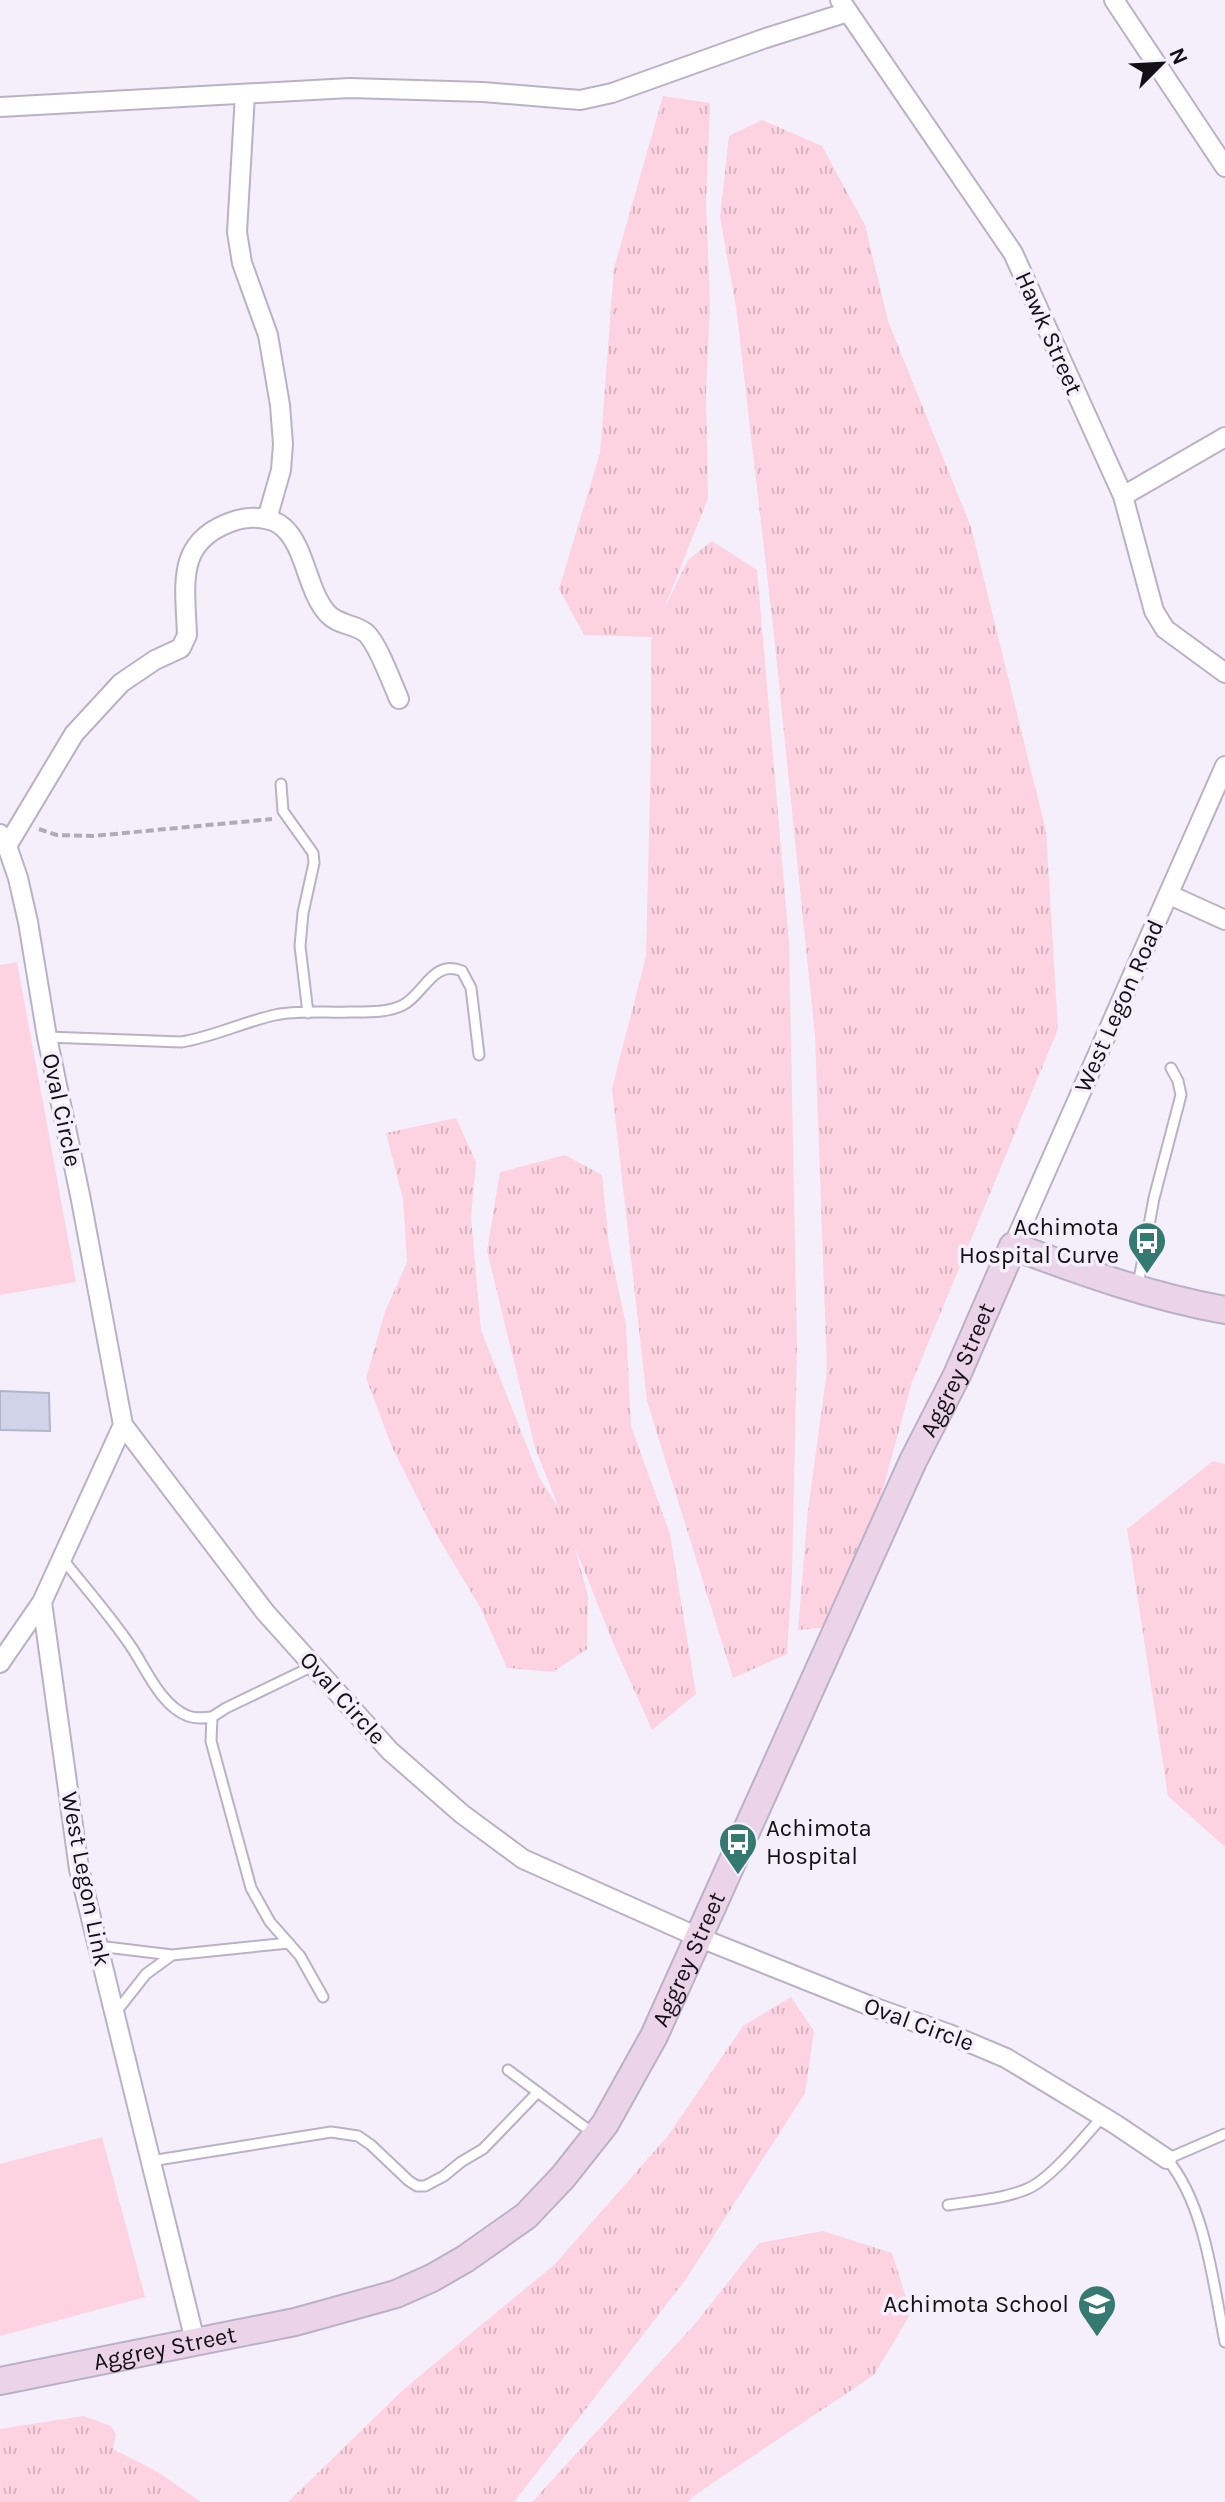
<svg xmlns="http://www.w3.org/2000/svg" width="1225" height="2502" font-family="Karla,sans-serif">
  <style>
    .grass { fill: url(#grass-tufts) }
    .pitch { fill: #fdd3e1 }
    .building { fill: #d1d3ea; stroke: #b2b4ca; stroke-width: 2 }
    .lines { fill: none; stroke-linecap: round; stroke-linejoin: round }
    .lane-casing { stroke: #bbb1c6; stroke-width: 13 }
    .street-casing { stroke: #bbb1c6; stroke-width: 22 }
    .secondary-casing { stroke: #bbb1c6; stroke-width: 30 }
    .path { stroke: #b1abb7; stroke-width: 4; stroke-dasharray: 8 4; stroke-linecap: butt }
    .lane { stroke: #fff; stroke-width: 9 }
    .street { stroke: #fff; stroke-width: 18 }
    .secondary { stroke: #ebd4e8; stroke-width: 26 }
    .labels { text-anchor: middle; stroke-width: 7; stroke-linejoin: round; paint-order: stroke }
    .street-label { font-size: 24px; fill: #130f17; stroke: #f5effc }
    .poi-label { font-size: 24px; fill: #130f17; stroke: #f5effc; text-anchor: end }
  </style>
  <defs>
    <pattern id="grass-tufts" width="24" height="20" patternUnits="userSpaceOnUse" patternTransform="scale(2)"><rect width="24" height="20" fill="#fdd3e1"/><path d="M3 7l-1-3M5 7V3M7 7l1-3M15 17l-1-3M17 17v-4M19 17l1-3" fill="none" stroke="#d8b4c0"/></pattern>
  </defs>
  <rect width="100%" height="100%" fill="#f5effc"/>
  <path class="grass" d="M663,96L710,103L706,202L710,302L706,393L708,498L664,609L688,560L712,541L757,570L789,941L797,1349L792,1574L787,1654L733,1678L647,1401L612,1089L646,956L651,751V641L653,637L584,635L559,589L600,453L614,268Z
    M762,120L822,146L865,225L888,321L971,527L1046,831L1058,1029L912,1382L877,1511L832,1627L798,1630L808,1510L827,1371L815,1036L774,635L736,307L720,217L729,136Z
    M456,1118L476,1162L471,1217L481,1330L540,1479L559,1508L535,1448L487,1251L500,1172L565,1155L602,1175L609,1245L626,1325L631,1426L670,1534L696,1694L652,1730L614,1645L574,1545L588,1596L587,1649L553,1672L507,1668L480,1607L432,1527L392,1447L366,1378L385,1312L407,1262L403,1199L386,1133Z
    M1213,1461L1225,1464V1847L1168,1796L1127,1529Z
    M791,1997L814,2031L805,2093L686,2279L514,2502H288L404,2389L554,2265L667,2137L743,2026Z
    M823,2231L892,2253L911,2313L874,2375L692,2497L688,2502H532L694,2325L759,2243Z
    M83,2416L111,2426L116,2434L113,2449L158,2472L201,2502H0V2429Z"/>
  <path class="pitch" d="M17,962L76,1282L0,1295V965Z
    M102,2137L145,2297L0,2336V2164Z"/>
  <path class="building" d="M0,1391L49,1393L50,1431L0,1430Z"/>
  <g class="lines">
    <defs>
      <path id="lane" d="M281,784L283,811L313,853L314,863L303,913L300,946L308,1013
        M47,1037L181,1042C213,1037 243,1022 275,1015C298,1010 325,1013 349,1012C367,1012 387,1013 403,1005C424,994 433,959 462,971L471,988L479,1055
        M1138,1285L1154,1198L1181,1095L1178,1081L1171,1068
        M61,1557C84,1586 109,1614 130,1645C146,1668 160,1705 188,1716C196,1719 204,1718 212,1717
        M313,1666L226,1708L212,1717L211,1741L251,1888L270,1922L300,1956L323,1997
        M98,1946L172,1955L289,1943
        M116,2012L146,1974L172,1955
        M508,2070L594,2134
        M1225,2134L1167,2159C1206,2206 1213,2284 1225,2342
        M151,2161L331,2132L358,2136L371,2145L409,2181L417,2186H425L444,2176L461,2162L483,2149L538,2092
        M948,2205C974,2201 1003,2199 1027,2189C1050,2180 1086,2135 1103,2116"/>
      <path id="street" d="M840,0L1013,253L1123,496L1154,611L1165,629L1225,673
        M1114,0L1225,167
        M245,94L237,232L242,263L268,335L280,405L283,444L281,470L267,519
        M0,107L350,88L483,92L580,100L612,93L763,39L848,12
        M1123,496L1225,437
        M0,834L7,846L18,878L28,922L47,1037L81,1200L123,1425L265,1612L390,1751L462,1814L523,1859L698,1937L873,2007L949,2034L1006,2058L1115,2124L1167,2159
        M7,846L74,734L121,683L155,660L181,648L187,635C185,582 175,539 237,520C251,516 272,517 283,527C306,547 307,592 328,614C338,625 355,624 366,633C378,644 392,683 399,699
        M1170,895L1225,920
        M1013,1246L1225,766
        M123,1425L42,1602L79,1869L195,2341
        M0,1663L42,1602"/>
      <g id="secondary">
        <path id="s1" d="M0,2381L295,2322L396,2294L432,2278L465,2259L526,2216L563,2177L605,2124L654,2036L913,1461L957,1375L1013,1246C1082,1272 1152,1297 1225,1310"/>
      </g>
    </defs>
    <use href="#lane" class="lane-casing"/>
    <use href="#street" class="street-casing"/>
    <use href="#secondary" class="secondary-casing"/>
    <path class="path" d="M39,829L57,835L93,836L272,819"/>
    <use href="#lane" class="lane"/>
    <use href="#street" class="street"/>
    <use href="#secondary" class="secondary"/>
  </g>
  <defs>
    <symbol id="bus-pin" viewBox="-11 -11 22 30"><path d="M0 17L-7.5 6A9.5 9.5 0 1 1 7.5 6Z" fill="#347a71" stroke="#f5effc"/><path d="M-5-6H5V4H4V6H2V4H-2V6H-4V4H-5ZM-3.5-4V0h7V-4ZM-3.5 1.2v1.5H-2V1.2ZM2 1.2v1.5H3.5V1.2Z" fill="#fff"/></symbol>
    <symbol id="school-pin" viewBox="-11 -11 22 30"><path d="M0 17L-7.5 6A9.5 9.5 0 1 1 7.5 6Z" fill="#347a71" stroke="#f5effc"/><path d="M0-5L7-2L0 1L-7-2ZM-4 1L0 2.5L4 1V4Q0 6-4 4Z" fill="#fff"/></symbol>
  </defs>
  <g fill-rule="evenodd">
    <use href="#bus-pin" x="1125" y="1219" width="44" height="60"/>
    <use href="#bus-pin" x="716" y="1820" width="44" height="60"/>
    <use href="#school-pin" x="1075" y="2282" width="44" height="60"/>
  </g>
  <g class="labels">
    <g class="street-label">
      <text transform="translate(1049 333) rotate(66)" y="8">Hawk Street</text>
      <text transform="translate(1119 1006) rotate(-66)" y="8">West Legon Road</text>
      <text transform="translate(62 1110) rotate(78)" y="8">Oval Circle</text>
      <text dy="8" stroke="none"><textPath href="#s1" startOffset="1512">Aggrey Street</textPath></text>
      <text transform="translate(343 1698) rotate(48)" y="8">Oval Circle</text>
      <text transform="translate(86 1879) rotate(79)" y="8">West Legon Link</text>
      <text dy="8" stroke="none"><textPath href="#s1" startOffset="864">Aggrey Street</textPath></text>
      <text transform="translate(919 2024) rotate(20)" y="8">Oval Circle</text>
      <text dy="8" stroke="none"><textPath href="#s1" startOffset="168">Aggrey Street</textPath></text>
    </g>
    <g class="poi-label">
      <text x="1119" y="1235">Achimota<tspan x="1119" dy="28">Hospital Curve</tspan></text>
      <text x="766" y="1836" text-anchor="start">Achimota<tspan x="766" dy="28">Hospital</tspan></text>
      <text x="1069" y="2312">Achimota School</text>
    </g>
  </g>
  <g transform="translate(1161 64) rotate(66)" stroke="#f5effc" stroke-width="6" paint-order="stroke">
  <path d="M0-6L14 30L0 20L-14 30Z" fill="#130f17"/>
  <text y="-12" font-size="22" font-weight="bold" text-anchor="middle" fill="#130f17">N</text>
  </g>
</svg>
